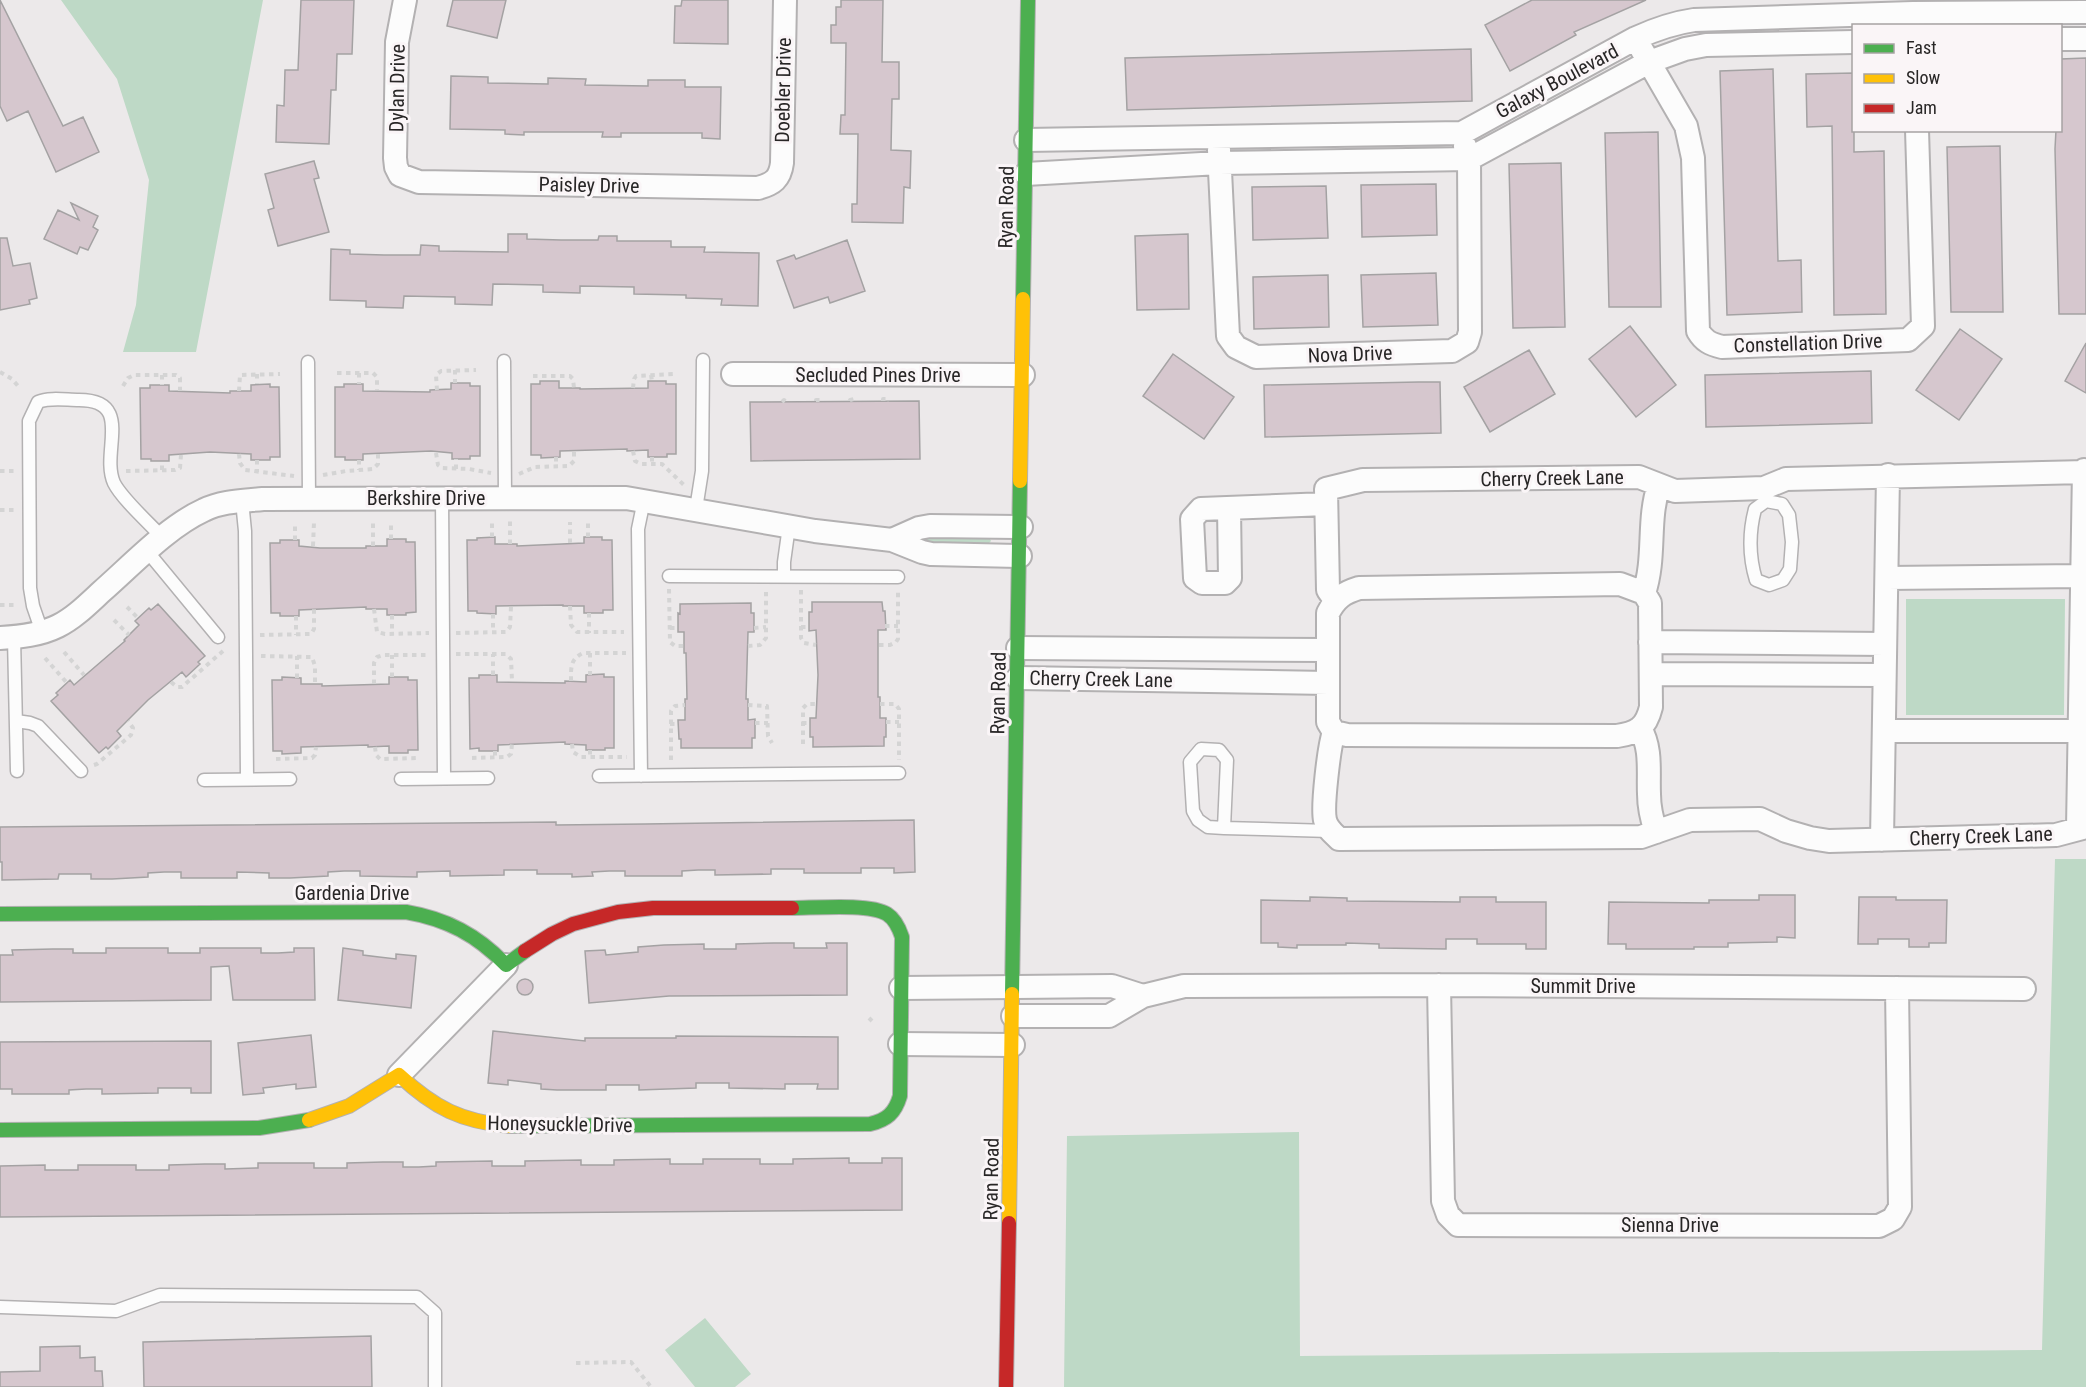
<svg xmlns="http://www.w3.org/2000/svg" width="2086" height="1387" font-family="'Roboto Condensed',sans-serif">
  <style>
    .green { fill: #bed9c6 }
    .building { fill: #d6c7ce; stroke: #a4a2a3; stroke-width: 1.5 }
    .lines { fill: none; stroke-linecap: round; stroke-linejoin: round }
    .lane-casing { stroke: #b3b1b2; stroke-width: 15 }
    .street-casing { stroke: #b3b1b2; stroke-width: 26 }
    .fast-casing { stroke: #b3b1b2; stroke-width: 16 }
    .slow-casing { stroke: #b3b1b2; stroke-width: 16 }
    .jam-casing { stroke: #b3b1b2; stroke-width: 16 }
    .path { stroke: #d4d4d4; stroke-width: 4; stroke-dasharray: 4.5 4.5; stroke-linecap: butt }
    .lane { stroke: #fcfcfc; stroke-width: 12 }
    .street { stroke: #fcfcfc; stroke-width: 22 }
    .fast { stroke: #4caf50; stroke-width: 14 }
    .slow { stroke: #ffc107; stroke-width: 14 }
    .jam { stroke: #c62828; stroke-width: 14 }
    .labels { text-anchor: middle; stroke-width: 6; stroke-linejoin: round; paint-order: stroke }
    .street-label { font-size: 20px; fill: #282626; stroke: #faf5f7 }
  </style>
  <rect width="100%" height="100%" fill="#ece9ea"/>
  <path class="green" d="M61,0H263L196,352H123L136,305L149,180L117,79Z
    M926,537H989L991,541L986,546L926,544L924,540Z
    M1906,599H2065L2064,715H1906Z
    M2055,859H2086V1387H1064L1067,1136L1299,1132L1300,1356L2042,1350Z
    M705,1318L751,1374L735,1387H695L665,1350Z"/>
  <path class="building" d="M0,0L63,126L83,117L99,152L56,172L28,111L7,121L0,106Z
    M301,0H354L352,54H337L336,90H331L329,144L276,142L277,105L284,106L285,70H298Z
    M453,0H506L497,38L447,26Z
    M682,0H728V44L674,43L675,6H681Z
    M841,0H883L882,62H899V99H892L891,150L911,151L910,188L904,187L903,223L852,222V204H857L858,134H840L841,115H845L846,43H831V25H836V7H841Z
    M1532,0H1646L1574,32L1576,35L1510,71L1485,25Z
    M1471,49L1472,101L1127,110L1125,58Z
    M2086,58V314H2059L2055,149L2056,130H2061V59Z
    M1773,69L1778,261L1801,260L1802,312L1727,315L1720,71Z
    M1854,73V152L1884,151L1886,314L1834,315L1832,126L1807,127L1806,74Z
    M451,76L488,77V83L548,84V78L586,79L585,85L648,86V80H685V87H721L720,139L702,138V133H621V137H602L603,132H524V135L505,134V130L450,129Z
    M1658,132L1661,307H1609L1605,133Z
    M2000,146L2003,312H1951L1947,147Z
    M314,161L319,178L314,179L329,232L278,246L268,210L274,208L265,174Z
    M1561,163L1565,327L1513,328L1509,164Z
    M1436,184L1437,235L1362,237L1361,185Z
    M1326,186L1328,238L1253,240L1252,187Z
    M71,203L98,216L93,227L98,230L88,250L80,247L77,254L44,239L58,210L79,220Z
    M508,234H527V239L561,240H598L599,236H617V241H671V247H705L704,252L759,253L758,306L721,305L722,299L686,298V295L634,294V287L580,286V293L543,292V285L493,284L492,305L455,304V297L404,296L403,308L366,307V301L330,300L331,249L350,250V254L384,255H420L421,245L439,246V251L508,252Z
    M1188,234L1189,309L1137,310L1135,236Z
    M0,238H7L13,266L30,263L37,298L29,300L30,304L0,310Z
    M847,240L865,291L830,303L828,297L794,308L777,261L794,255L796,259Z
    M1436,273L1438,325L1363,327L1361,275Z
    M1328,275L1329,327L1254,329L1253,277Z
    M1630,326L1676,385L1636,417L1589,359Z
    M1960,329L2002,359L1959,420L1916,390Z
    M2086,343V393L2065,381Z
    M1529,350L1555,394L1490,432L1464,387Z
    M1173,354L1234,397L1204,439L1143,396Z
    M1871,371L1872,423L1706,427L1705,375Z
    M540,381H559V388H580V389L648,388V381H666V384H676V454H667V457H648V450L627,451V449L560,451V457L541,458V455H531V384H540Z
    M1419,382H1440L1441,433L1265,437L1264,385Z
    M451,383H470V386H480V456H470V459H452V453L431,451L363,454V460H345V457H335V387H344V384H363V391L430,392V390L451,389Z
    M270,384V387H279L280,457H270V460H251V454L210,452L169,455V461H151V459H141L140,388H150V385H169V391L230,393V391H251V385Z
    M919,401L920,459L751,461L750,402Z
    M495,537V544H517V546L584,543V537H602V540H612L613,610H603V613H584V606H563V605L496,606V614L477,613V611H468L467,540H477V538Z
    M387,539H406V542H415L416,612L406,613V615H387V609H366V607L299,610V616H280V613H271L270,543H280V540H299V546L320,548H366V546H387Z
    M812,602H882L883,611H885L886,630H878V697H880V718H886V737H884V746L813,747V737H810V718H816L818,675L816,630L809,631V612H812Z
    M751,603V613H754V632H748L746,699H748V720L755,719V738H752V748H681V739H679L678,720H685V699H687L686,653H684V632H678V613L680,614V604Z
    M158,604L205,656L198,662L200,664L186,677L182,672L148,700L117,731L121,736L108,749L106,747L99,753L51,701L58,695L56,693L70,680L74,685L125,641L124,640L139,625L135,621L149,608L151,610Z
    M604,674V677H614V748H605V750H586V745L565,744V742L498,745V751H479V748L470,749L469,678H479V675H497V682L565,683V681L586,682V675Z
    M282,677L301,678V684H322V686L389,684V677H408V680H417L418,750H408V753H389V746L368,747V745L301,747V753L282,754V751H273L272,680H282Z
    M914,820L915,872L894,873V868H861V873H804V869H771V874L715,875V870H698L682,871V876H625V871H609L592,872L593,876L572,877V874H537V870H504V875L450,876V871L417,872V877L360,876V871H344L328,872V876L290,878H269V873L237,872V878H181V872H164L148,873V877L112,879H91V874H59L58,879L2,880V862H0V827L556,822V825L645,824Z
    M1759,895H1795V938L1777,937V942L1728,943V947H1694V949H1626V944H1608L1609,902L1709,903V900H1759Z
    M1310,897L1347,898V901L1460,902V897H1496V902H1546V949H1526V944H1477V939H1446V949L1379,948V944L1346,943V945H1297V948L1278,947V943H1261V900L1310,901Z
    M1859,897H1896V900H1947L1946,943H1929V947H1909V939H1878V944H1858Z
    M774,943H794V948H827L826,943H847V995L669,996L589,1003L585,951L605,950L606,955L638,952V947L664,945L704,944V949H736V944Z
    M106,948H168V953H200V948H261V953H278L294,952V948H314L315,1000H233L229,966L211,967V1000L0,1002V955H13L12,950L53,949H73V953H106Z
    M343,948L363,951V955L379,957L396,959V954L416,956L411,1008L338,1000Z
    M517 987a8 8 0 1 1 16 0a8 8 0 1 1-16 0Z
    M493,1031L585,1041V1038H676V1036L838,1037V1089H817L818,1084H785V1089L729,1088V1083H696V1088L639,1090V1085H606V1090H557L541,1089V1084L525,1082L508,1080V1085L488,1083Z
    M311,1035L316,1087L296,1089V1084L263,1088L264,1093L243,1095L238,1043Z
    M211,1041V1093H191V1088H158V1093L102,1094V1089H86L69,1090V1094H12V1089H0V1042Z
    M849,1158V1163H882V1158H902V1210L0,1217V1166L45,1165V1170H78V1165H136V1170H169V1165L205,1164H225V1169L258,1168V1163H314V1168H347V1163L383,1162H403V1167H419L436,1166V1162L492,1161V1166H525V1161L581,1160V1165H614V1160L670,1159V1164H703V1159H760V1164H793V1159Z
    M371,1336L372,1387H144L143,1342Z
    M80,1346V1358L95,1357V1371H102L103,1387H0V1372L40,1371V1347Z"/>
  <g class="lines">
    <defs>
      <path id="lane" d="M504,361L505,498
        M308,362L309,499
        M442,498L444,778
        M242,501L245,531L247,779
        M1766,501L1782,504L1789,515L1792,542L1790,569L1783,580L1769,585L1756,580C1749,557 1749,532 1755,509Z
        M696,509L702,471L703,360
        M147,551L218,637
        M669,576L898,577
        M784,576V562L789,526
        M42,632L33,606L30,588L29,421L38,402C50,397 66,400 79,400C135,400 100,452 114,483C122,499 150,524 163,538
        M14,638L17,771
        M16,721L30,723L38,726L81,771
        M599,776L899,773
        M641,776L638,529L644,500
        M401,779L488,778
        M204,780L290,779
        M1224,828L1227,760L1219,750L1201,749L1190,762L1193,811L1198,820L1208,827L1224,828L1330,831
        M0,1307L116,1311L160,1295L417,1297L435,1313V1387"/>
      <path id="street" d="M405,0L397,42L395,158L396,167L400,175L419,182L758,188C773,184 780,179 782,163L785,0
        M2060,39H2086
        M1642,50L1686,126L1693,158L1698,331C1704,341 1710,344 1722,347L1908,340L1923,326L1917,130
        M1026,140L1462,133L1636,38C1656,29 1673,23 1694,20L1913,13L2086,12
        M1219,150L1228,336L1236,347L1256,357L1452,351L1467,342L1470,332L1469,159L1465,146
        M1026,174L1219,163L1469,159L1649,62L1685,49L1706,45L1854,42
        M733,374L1023,375
        M1229,508L1230,578L1225,583H1202L1195,578L1192,519L1201,509L1326,504
        M1020,556L931,554L922,552L892,540L919,528L930,526L1021,527
        M1887,578L2082,576
        M1620,584L1644,593L1650,603L1651,707C1646,728 1637,733 1617,736L1347,735L1334,732L1328,722V613C1336,598 1343,593 1359,588Z
        M1644,593C1656,557 1647,520 1659,485
        M1335,600L1328,590L1326,489L1363,480L1639,477L1675,491L1764,488L1786,479L2086,472
        M0,638C20,637 40,635 58,626C74,618 87,605 101,592C132,565 167,527 204,510C222,501 243,501 263,499L626,498L815,531L892,540
        M1650,642L1885,644
        M1018,648L1328,650
        M1651,674L1884,675
        M1018,678L1328,683
        M1640,728C1652,749 1648,771 1649,794C1649,808 1652,820 1656,832
        M1884,731H2079
        M1334,732C1329,746 1322,807 1325,820C1327,829 1333,833 1339,839L1641,837L1690,820L1760,819L1786,831L1810,838L1829,841L2056,835L2086,827
        M2078,828L2084,470
        M1882,840L1888,475
        M1439,985L1443,1201L1448,1215L1458,1225L1879,1226L1893,1219L1900,1207L1897,988
        M901,988L1112,986L1143,996
        M1013,1016H1109L1143,996L1184,986L1439,985L2024,989
        M900,1044L1013,1045
        M399,1075L506,965"/>
      <path id="fast" d="M1023,299L1028,0
        M0,914L406,912C447,919 477,935 506,965L525,951
        M1012,994L1020,481
        M510,1126L870,1124C887,1120 895,1113 900,1096L902,937C899,928 895,919 887,914C870,903 814,908 792,908
        M0,1130L259,1128L309,1120"/>
      <path id="slow" d="M1020,481L1023,299
        M309,1120L349,1106L399,1075C434,1108 462,1122 510,1126
        M1009,1223L1012,994"/>
      <path id="jam" d="M525,951L552,934L573,924L618,912L653,908H792
        M1006,1387L1009,1223"/>
    </defs>
    <use href="#lane" class="lane-casing"/>
    <use href="#street" class="street-casing"/>
    <use href="#fast" class="fast-casing"/>
    <use href="#slow" class="slow-casing"/>
    <use href="#jam" class="jam-casing"/>
    <path class="path" d="M455,370V383
      M0,372L12,379L18,386
      M337,373H373L377,377V390
      M359,373V384
      M257,374V384
      M162,375V385
      M651,375L652,381
      M533,376H570L573,379L574,388
      M123,386L128,378L134,375H176L180,378V391
      M633,388L634,379L636,376L673,374
      M437,390L436,375L441,371L476,370
      M239,391L240,375L280,374
      M816,401V400H820V401
      M850,401V400L854,399V401
      M883,401V399H888L887,401
      M782,402L784,400L786,402
      M633,451L635,461L641,464H662L684,485
      M436,453L438,465L442,468L469,469L491,473
      M239,454L240,463L245,470L294,476
      M556,457V467
      M652,457V464
      M257,460V472
      M359,460V470
      M456,469V459
      M162,470V461
      M0,471H16
      M126,471L175,470L180,468L181,455
      M519,474L535,467L569,466L574,461V451
      M323,475L346,471L373,469L378,464V453
      M0,510H17
      M492,537V521
      M588,537V522
      M391,539V522
      M295,540V523
      M570,543V522
      M510,544V521
      M313,546L314,522
      M373,546V522
      M669,589L670,642L675,646H684
      M801,590V638L804,643L816,645
      M0,605H18
      M570,606L571,625L577,632H624
      M127,607L138,618
      M374,609L377,632L385,634L429,633
      M589,613V633
      M493,614V632
      M392,615V634
      M296,616V635
      M114,620L129,635
      M885,626H898
      M801,627H809
      M670,628H678
      M754,628L766,627
      M456,633L506,632L510,627L511,607
      M260,635L311,634L314,629V609
      M879,645H890L896,642L898,639V591
      M748,646L760,645L766,638V592
      M64,652L84,675
      M590,653V675
      M456,654H506L511,659L512,681
      M261,656L312,657L315,666V684
      M45,658L67,683
      M493,675V654
      M392,677V655
      M297,678V656
      M571,681C571,668 570,659 583,653H626
      M171,682L177,687H182L223,651
      M374,684V663L377,657L383,655H429
      M880,704H895L899,709V760
      M748,705L767,706L768,736L772,743
      M886,722H899
      M755,723H768
      M802,723H810
      M670,724H678
      M572,744L573,752L581,757H627
      M803,744V708L807,704H816
      M375,747L376,755L380,759L416,758
      M590,750V757
      M495,751V758
      M472,758L507,757L511,754L512,744
      M276,759L312,758L315,755L316,747
      M671,760V711L675,706L685,705
      M94,765L97,764L131,735L133,728L128,721
      M869,1018L872,1021
      M576,1363L631,1362L651,1387"/>
    <use href="#lane" class="lane"/>
    <use href="#street" class="street"/>
    <use href="#fast" class="fast"/>
    <use href="#slow" class="slow"/>
    <use href="#jam" class="jam"/>
  </g>
  <g class="labels">
    <g class="street-label">
      <text transform="translate(1557 81) rotate(-28)" y="7">Galaxy Boulevard</text>
      <text transform="translate(397 88) rotate(-89)" y="7">Dylan Drive</text>
      <text transform="translate(783 90) rotate(-89)" y="7">Doebler Drive</text>
      <text transform="translate(589 185) rotate(1)" y="7">Paisley Drive</text>
      <text transform="translate(1006 207) rotate(-89)" y="7">Ryan Road</text>
      <text transform="translate(1808 343) rotate(-2)" y="7">Constellation Drive</text>
      <text transform="translate(1350 354) rotate(-2)" y="7">Nova Drive</text>
      <text x="878" y="382">Secluded Pines Drive</text>
      <text transform="translate(1552 478) rotate(-1)" y="7">Cherry Creek Lane</text>
      <text x="426" y="505">Berkshire Drive</text>
      <text transform="translate(1101 679) rotate(1)" y="7">Cherry Creek Lane</text>
      <text transform="translate(998 693) rotate(-89)" y="7">Ryan Road</text>
      <text transform="translate(1981 836) rotate(-2)" y="7">Cherry Creek Lane</text>
      <text x="352" y="900">Gardenia Drive</text>
      <text x="1583" y="993">Summit Drive</text>
      <text transform="translate(560 1124) rotate(1)" y="7">Honeysuckle Drive</text>
      <text transform="translate(991 1179) rotate(-89)" y="7">Ryan Road</text>
      <text x="1670" y="1232">Sienna Drive</text>
    </g>
  </g>
  <rect x="1852" y="24" width="210" height="108" fill="#faf5f7" stroke="#a6a2a3" stroke-width="1.5"/>
  <rect x="1864" y="44" width="30" height="9" fill="#4caf50" stroke="#a6a2a3" stroke-width="1.5"/>
  <text x="1906" y="54" font-size="18" fill="#282626">Fast</text>
  <rect x="1864" y="74" width="30" height="9" fill="#ffc107" stroke="#a6a2a3" stroke-width="1.5"/>
  <text x="1906" y="84" font-size="18" fill="#282626">Slow</text>
  <rect x="1864" y="104" width="30" height="9" fill="#c62828" stroke="#a6a2a3" stroke-width="1.5"/>
  <text x="1906" y="114" font-size="18" fill="#282626">Jam</text>
</svg>
